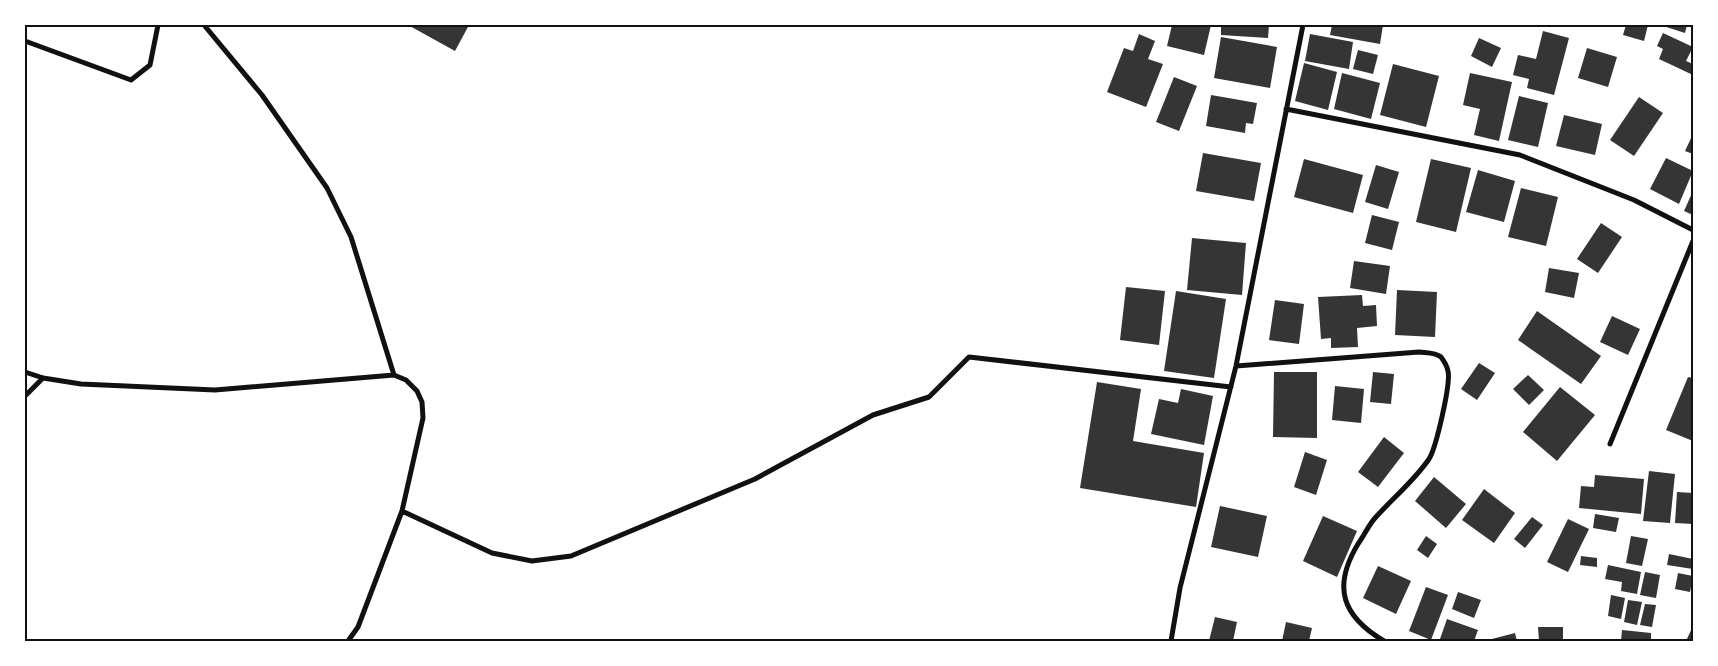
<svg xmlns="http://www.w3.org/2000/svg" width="1718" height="666" font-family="Poppins,sans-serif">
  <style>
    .building { fill: #353535 }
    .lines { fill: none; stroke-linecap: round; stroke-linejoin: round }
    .minor { stroke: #111; stroke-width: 5 }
    .neatline { fill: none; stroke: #111; stroke-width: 2 }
  </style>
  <rect width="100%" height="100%" fill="#fff"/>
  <path class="building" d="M408,25H469L455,51Z
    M1172,25H1211L1204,55L1167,46Z
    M1221,25H1269L1268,38L1221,35Z
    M1332,25H1383L1380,44L1330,35Z
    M1626,25H1648L1644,41L1623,35Z
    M1660,25H1687L1685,33Z
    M1543,31L1569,38L1554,95L1527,88L1529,79L1513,75L1518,55L1536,59Z
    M1663,33L1693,47L1686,61L1693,64V75L1659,59L1663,49L1657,46Z
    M1139,34L1155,41L1148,59L1163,64L1146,107L1107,92L1124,48L1133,51Z
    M1310,34L1353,42L1349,69L1305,61Z
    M1221,37L1277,47L1270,88L1214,78Z
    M1479,38L1501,48L1492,67L1471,56Z
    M1587,48L1617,57L1608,87L1578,78Z
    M1358,50L1378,55L1373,74L1353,69Z
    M1304,63L1337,72L1328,110L1295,101Z
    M1393,64L1439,76L1426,127L1380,115Z
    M1342,73L1380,83L1371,119L1334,109Z
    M1470,73L1512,82L1499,141L1474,135L1480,109L1463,105Z
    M1174,77L1197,86L1179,131L1156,122Z
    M1211,95L1257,103L1253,124L1246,123L1245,133L1206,126Z
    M1519,96L1548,103L1538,147L1508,140Z
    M1639,97L1663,113L1634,156L1610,140Z
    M1564,115L1602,124L1595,155L1556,146Z
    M1693,134V154L1685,151Z
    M1203,153L1261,163L1254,201L1196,191Z
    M1666,158L1693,171L1679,204L1650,189Z
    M1304,159L1363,175L1353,213L1294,197Z
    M1431,159L1471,168L1456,232L1416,222Z
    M1376,165L1399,172L1388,209L1365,202Z
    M1478,170L1515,181L1504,222L1466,212Z
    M1521,188L1558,197L1546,246L1508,237Z
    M1693,191V215L1684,211Z
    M1372,215L1399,222L1392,250L1365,243Z
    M1601,223L1622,237L1598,273L1577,259Z
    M1192,238L1246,243L1242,295L1187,290Z
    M1354,261L1390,266L1386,294L1350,288Z
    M1549,268L1579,273L1574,298L1545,292Z
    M1126,287L1165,291L1159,345L1120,340Z
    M1397,290L1437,292L1435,337L1395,335Z
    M1176,291L1226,299L1214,378L1164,371Z
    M1362,295L1363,306L1376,305L1377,326L1357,328L1358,347L1331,348V338L1321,339L1318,297Z
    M1275,300L1304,304L1299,344L1269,340Z
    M1537,311L1601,356L1581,384L1518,340Z
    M1612,316L1640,329L1628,355L1600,342Z
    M1479,363L1495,373L1477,400L1461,389Z
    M1274,372H1317V438L1273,437Z
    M1373,372L1394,374L1391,404L1370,402Z
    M1528,375L1544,390L1529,405L1513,389Z
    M1688,377L1693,378V441L1666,430Z
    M1097,382L1141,389L1133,441L1204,453L1196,507L1080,488Z
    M1335,386L1364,389L1361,423L1332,420Z
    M1560,387L1595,415L1557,461L1523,432Z
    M1181,389L1213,396L1204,445L1151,434L1159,399L1178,403Z
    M1384,437L1404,453L1378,487L1358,472Z
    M1305,452L1327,460L1316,495L1294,487Z
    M1649,471L1675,474L1670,523L1643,521Z
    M1595,475L1644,479L1641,514L1579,508L1581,486L1594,487Z
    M1434,477L1466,504L1446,528L1415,501Z
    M1484,489L1515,513L1494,543L1462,520Z
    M1677,492L1693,493V524L1675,523Z
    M1220,506L1267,516L1258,557L1211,547Z
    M1595,514L1619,518L1616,532L1593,528Z
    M1323,516L1357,531L1337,577L1303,561Z
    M1532,517L1543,525L1525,548L1514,539Z
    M1568,519L1589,529L1568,572L1547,562Z
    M1426,536L1437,544L1428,558L1417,550Z
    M1631,536L1648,539L1642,566L1626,563Z
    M1669,554L1693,559V569L1667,565Z
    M1581,556L1597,558V567L1580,565Z
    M1608,565L1641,572L1637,594L1621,591L1622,582L1605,579Z
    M1378,566L1411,581L1396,614L1363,598Z
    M1645,572L1660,575L1656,598L1640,595Z
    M1678,573L1693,576L1690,592L1675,589Z
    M1426,587L1448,595L1431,640L1409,631Z
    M1458,592L1481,600L1474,618L1452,609Z
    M1611,595L1625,598L1621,619L1608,616Z
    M1628,600L1642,602L1637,625L1624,622Z
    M1645,604L1656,605L1652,627L1640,625Z
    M1215,617L1237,622L1233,641H1209Z
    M1447,619L1478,630L1474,641L1440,639Z
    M1286,622L1312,628L1309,641H1282Z
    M1538,627H1563V641H1539Z
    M1692,628L1693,641H1686Z
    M1622,630L1651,633V641H1621Z
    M1515,633L1517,641H1488V640Z"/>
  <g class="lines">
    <path class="minor" d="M204,25L262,95L327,188L351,237L394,375
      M25,41L131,80L150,65L158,25
      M1286,109L1520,155L1634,200L1693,230
      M1236,366L1419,352C1426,353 1435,352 1441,357C1444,361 1447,366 1448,371C1451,384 1436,448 1429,459C1414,481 1392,499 1375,518C1368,526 1364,536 1358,544C1332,587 1342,616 1384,641
      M25,372L43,378L81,384L215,390L394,375L406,380L417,391L422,402L423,418L402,511L358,627L348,641
      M25,396L43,378
      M1610,444L1693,241
      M402,511L492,553L532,561L571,556L755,479L873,415L929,397L969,357L1231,387
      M1171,641L1180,588L1236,366L1303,25"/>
  </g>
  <rect width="1718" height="666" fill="none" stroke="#ffffff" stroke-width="52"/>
  <rect x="26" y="26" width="1666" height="614" class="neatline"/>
</svg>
